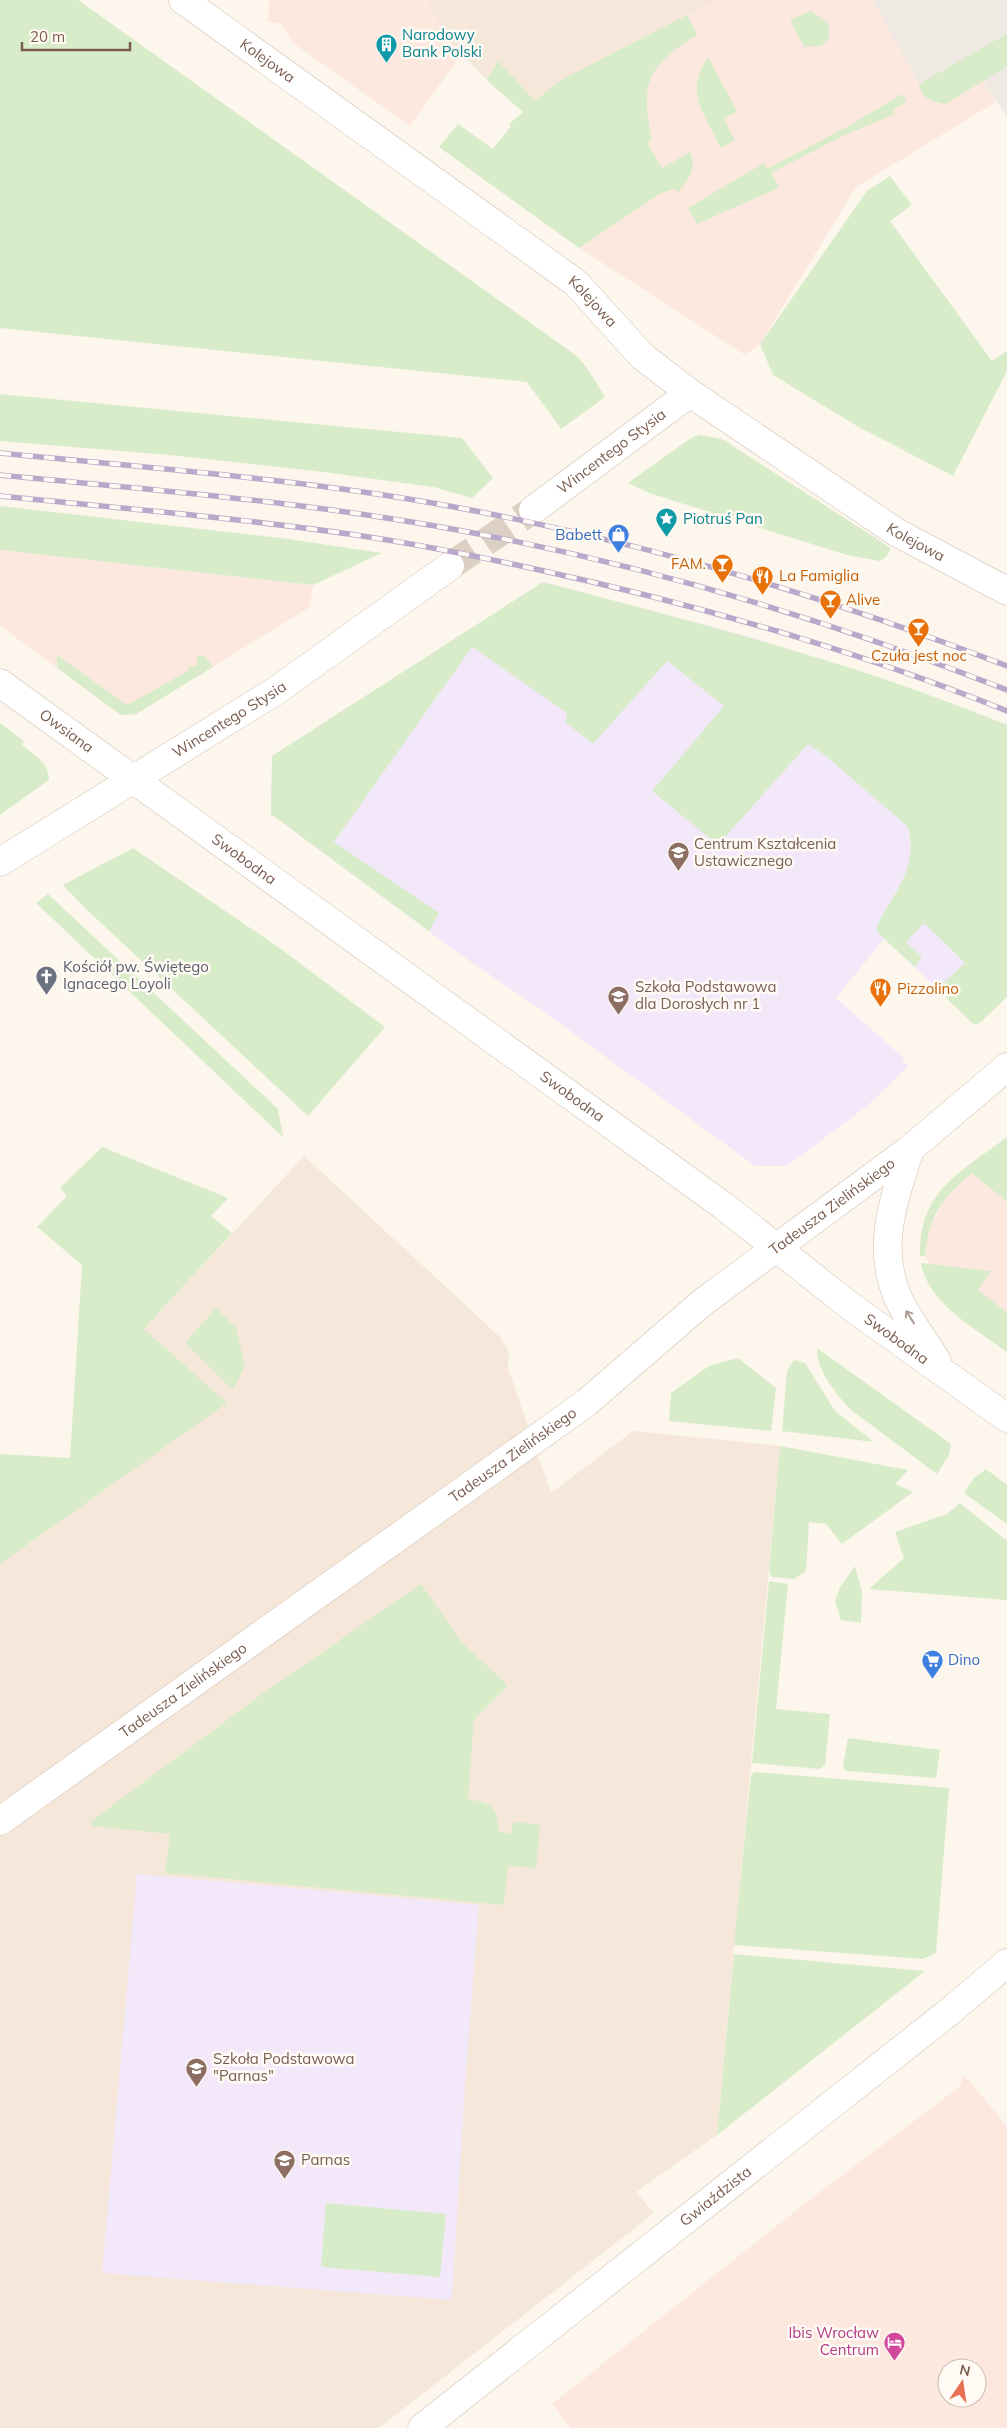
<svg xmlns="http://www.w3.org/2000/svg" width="1007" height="2428" font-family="Mulish,sans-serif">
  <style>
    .residential { fill: #f5e8da }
    .commercial { fill: #fde8e0; fill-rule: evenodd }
    .industrial { fill: #efe9e4 }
    .education { fill: #f3e8fa }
    .green { fill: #d8ecc9 }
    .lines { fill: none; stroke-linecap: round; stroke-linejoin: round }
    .minor-tunnel { stroke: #dcd0c4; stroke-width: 28; stroke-dasharray: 28 14; stroke-linecap: butt }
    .minor-casing { stroke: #d1beb0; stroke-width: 29 }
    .minor { stroke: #fff; stroke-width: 28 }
    .rail-casing { stroke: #b9a8c9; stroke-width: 5.5 }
    .rail { stroke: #fffaf3; stroke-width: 4; stroke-dasharray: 11; stroke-linecap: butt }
    .oneway { stroke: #af9d94 }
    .labels { text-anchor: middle; stroke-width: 5; stroke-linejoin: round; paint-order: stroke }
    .culture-label { font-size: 15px; fill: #0d838f; stroke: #fffaf3; text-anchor: start }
    .street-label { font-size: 15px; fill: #7a5c4d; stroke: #fffaf3 }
    .shop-label { font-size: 15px; fill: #366cbe; stroke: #fffaf3; text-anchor: end }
    .food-label { font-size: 15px; fill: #c56008; stroke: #fffaf3; text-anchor: start }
    .education-label { font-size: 15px; fill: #785e54; stroke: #fffaf3; text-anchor: start }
    .worship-label { font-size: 15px; fill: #5b616d; stroke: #fffaf3; text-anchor: start }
    .hotel-label { font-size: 15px; fill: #b23c85; stroke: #fffaf3; text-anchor: end }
  </style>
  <rect width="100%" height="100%" fill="#fdf6ec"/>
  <path class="residential" d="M427,0H719L561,80L523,112L487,80L443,35Z
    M304,1156L499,1336L509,1352L508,1368L551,1493L633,1431L780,1446L717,2135L636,2192L654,2213L379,2428H0V1564L226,1403L144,1329Z"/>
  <path class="commercial" d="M269,0H427L443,35L461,55L410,126L293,43L282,24L268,22Z
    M716,0H873L902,52L967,57L996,102L856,187L760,344L745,355L579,248L660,193L561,80Z
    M0,550L313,585L310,607L136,714L121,715L0,626Z
    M1007,1164V1352L950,1300L925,1256L928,1230L947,1194L972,1173Z
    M964,2075L1007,2126V2428H571L552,2404L808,2201L959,2087ZM947,2368H977V2398H947Z"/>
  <path class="industrial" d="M873,0H1007V117L967,57L919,84Z"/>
  <path class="education" d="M543,582L754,638L872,677L1007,725L964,1013L884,939L836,998L904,1058L902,1061L909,1066L867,1106L787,1166H755L543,1011L458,953L271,814L272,756Z
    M137,1874L479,1905L465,2085L452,2300L102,2273Z"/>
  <path class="green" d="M0,0H78L577,356L587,368L605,397L561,429L527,382L0,328Z
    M811,11L829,24V38L821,46L804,47L790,20Z
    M689,14L688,17L697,35C649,65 639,83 652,139L647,143L662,168L690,152C697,168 689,181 677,193L675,189L661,193L579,248L439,147L458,124L493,149L511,126L509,124L523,112L487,80L498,61L535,101L561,80Z
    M1007,34V66L946,104C933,101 921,100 919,84Z
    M708,57L737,111L724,119L735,140L721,148C704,114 684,92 708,57Z
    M902,94L907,102L894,109L895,114L845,135L771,173L779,188L697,224L688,208L764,163L767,169L845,128Z
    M890,176L912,205L890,221L992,361L1007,351V371L953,476L857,426L773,375L760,344L867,191Z
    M0,394L462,438L493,478L472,498L433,487L316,471L170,455L0,441Z
    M700,435L722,439L891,548L886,557L879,561L847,555L652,494L628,483L691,438Z
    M0,506L281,538L382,553L313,585L0,550Z
    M543,582C699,623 857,663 1007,725V997L981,1022L974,1025L937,989L965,963L924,923L906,942L922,957L915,967L877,932V925C894,894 921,862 907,826L827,757L808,744L718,845L652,791L724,706L667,661L593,744L565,722L567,713L472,647L334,842L439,913L429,931L271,814L272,756Z
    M57,655L127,705L188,671L189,666L196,667L198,655L205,656L213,667L136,714L121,715L57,668Z
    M0,723L24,741L22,745C34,755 49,763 49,780L0,815Z
    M133,848L281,949L385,1027L308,1116L86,909L63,885Z
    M48,894L278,1109L283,1137L36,903Z
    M1007,1137V1202L972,1173C940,1200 930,1214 925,1256H920C919,1190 960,1173 1007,1137Z
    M102,1147L228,1198L211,1216L232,1233L144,1329L227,1403L0,1564V1454L70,1458L82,1265L37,1227L67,1196L60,1188Z
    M921,1263L991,1271L978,1290L1007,1312V1352C976,1329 928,1304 921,1263Z
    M216,1308L236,1328L245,1366L233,1390L185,1343Z
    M817,1348L951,1444L949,1455L937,1474L851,1410C836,1394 816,1370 817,1348Z
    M738,1358L776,1388L771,1431L669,1421L671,1393L709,1366Z
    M794,1360L805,1363L835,1411L874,1442L782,1431L787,1371Z
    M780,1446L908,1470L895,1484L913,1492L842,1544L826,1524L809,1522L806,1571L794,1579L772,1577L769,1572Z
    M986,1469L1007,1485V1524L964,1493L974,1478Z
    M960,1503L1007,1541V1600L869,1589L904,1558L895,1532L947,1514Z
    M855,1566L862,1592L861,1623L841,1620L835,1601L840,1587Z
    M769,1581L788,1584L776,1709L830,1714L825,1765L820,1769L752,1763Z
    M421,1584L462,1643L508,1685L474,1719L468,1799C490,1803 499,1806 498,1831L511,1834L512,1825L517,1822L540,1825L536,1868L508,1866L504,1905L165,1873L170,1834L92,1826L90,1822L262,1694Z
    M848,1738L940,1750L936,1778L846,1771L843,1767Z
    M755,1772L949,1788L936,1953L923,1959L734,1945L751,1775Z
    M734,1954L925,1971L717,2135Z
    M326,2203L446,2214L440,2277L321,2267Z"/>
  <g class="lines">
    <path class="minor-tunnel" d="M450,566L533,510"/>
    <defs>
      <g id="minor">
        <path id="s1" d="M183,0L576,283L642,356L690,393L896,532L1007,591"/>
        <path id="s2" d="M533,510L690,393"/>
        <path id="s3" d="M0,683L725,1207L850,1306L1007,1418"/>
        <path id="s4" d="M0,862L277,690L450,566"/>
        <path d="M910,1149C894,1200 875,1247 899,1300C909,1321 925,1341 937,1361"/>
        <path id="s5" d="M0,1821L586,1403L703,1302L910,1149L1007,1067"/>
        <path id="s6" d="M422,2428L949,2012L1007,1963"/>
      </g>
    </defs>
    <use href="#minor" class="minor-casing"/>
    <use href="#minor" class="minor"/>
    <defs>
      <path id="rail" d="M0,453C150,468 301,479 449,506C639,541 826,596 1007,666
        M0,475C122,487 245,497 367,515C585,547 801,609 1007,690
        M0,496C119,508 238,518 356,535C416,544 476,556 535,569C695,604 855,650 1007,711"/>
    </defs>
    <use href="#rail" class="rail-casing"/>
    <use href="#rail" class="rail"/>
  </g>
  <defs><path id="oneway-shaft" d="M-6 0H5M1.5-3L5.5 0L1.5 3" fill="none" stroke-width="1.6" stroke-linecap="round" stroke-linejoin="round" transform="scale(1.25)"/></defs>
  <use class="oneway" href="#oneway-shaft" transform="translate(910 1317) rotate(-122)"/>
  <defs>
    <symbol id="building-pin" viewBox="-11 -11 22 30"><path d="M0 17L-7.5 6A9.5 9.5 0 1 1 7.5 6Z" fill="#0f9aa8" stroke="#fffaf3"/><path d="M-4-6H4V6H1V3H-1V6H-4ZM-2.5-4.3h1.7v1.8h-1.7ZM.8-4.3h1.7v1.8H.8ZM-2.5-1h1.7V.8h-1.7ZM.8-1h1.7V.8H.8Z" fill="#fff"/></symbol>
    <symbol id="sight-pin" viewBox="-11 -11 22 30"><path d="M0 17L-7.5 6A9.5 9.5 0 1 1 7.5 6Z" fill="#0f9aa8" stroke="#fffaf3"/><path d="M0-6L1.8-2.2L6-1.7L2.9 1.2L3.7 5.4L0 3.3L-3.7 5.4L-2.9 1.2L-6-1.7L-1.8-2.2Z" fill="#fff"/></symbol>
    <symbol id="shop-pin" viewBox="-11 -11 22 30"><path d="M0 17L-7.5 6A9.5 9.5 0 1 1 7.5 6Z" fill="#3f7fe0" stroke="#fffaf3"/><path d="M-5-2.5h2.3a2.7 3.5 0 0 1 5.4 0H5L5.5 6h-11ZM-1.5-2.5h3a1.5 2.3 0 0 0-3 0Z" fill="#fff"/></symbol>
    <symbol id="bar-pin" viewBox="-11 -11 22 30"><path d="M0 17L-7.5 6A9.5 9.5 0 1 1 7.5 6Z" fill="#e8710a" stroke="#fffaf3"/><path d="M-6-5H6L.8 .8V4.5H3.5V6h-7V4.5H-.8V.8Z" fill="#fff"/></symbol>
    <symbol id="restaurant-pin" viewBox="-11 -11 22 30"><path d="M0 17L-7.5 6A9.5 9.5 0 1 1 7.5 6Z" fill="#e8710a" stroke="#fffaf3"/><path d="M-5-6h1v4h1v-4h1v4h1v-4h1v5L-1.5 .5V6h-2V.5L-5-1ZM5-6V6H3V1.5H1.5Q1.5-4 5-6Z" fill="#fff"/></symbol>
    <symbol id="school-pin" viewBox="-11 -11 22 30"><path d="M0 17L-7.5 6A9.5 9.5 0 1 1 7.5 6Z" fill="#8d6e63" stroke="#fffaf3"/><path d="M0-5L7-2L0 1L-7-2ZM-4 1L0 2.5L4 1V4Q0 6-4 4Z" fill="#fff"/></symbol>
    <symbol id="church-pin" viewBox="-11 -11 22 30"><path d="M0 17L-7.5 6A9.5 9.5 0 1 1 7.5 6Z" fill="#6b7280" stroke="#fffaf3"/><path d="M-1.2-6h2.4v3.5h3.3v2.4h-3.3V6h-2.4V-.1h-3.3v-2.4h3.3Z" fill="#fff"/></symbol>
    <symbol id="supermarket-pin" viewBox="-11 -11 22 30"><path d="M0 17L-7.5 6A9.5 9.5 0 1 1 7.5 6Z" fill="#3f7fe0" stroke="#fffaf3"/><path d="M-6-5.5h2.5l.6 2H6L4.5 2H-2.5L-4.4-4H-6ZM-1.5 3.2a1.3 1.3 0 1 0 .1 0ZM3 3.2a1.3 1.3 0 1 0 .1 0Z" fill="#fff"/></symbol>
    <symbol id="hotel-pin" viewBox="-11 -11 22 30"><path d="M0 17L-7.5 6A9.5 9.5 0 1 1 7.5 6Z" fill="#d1479c" stroke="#fffaf3"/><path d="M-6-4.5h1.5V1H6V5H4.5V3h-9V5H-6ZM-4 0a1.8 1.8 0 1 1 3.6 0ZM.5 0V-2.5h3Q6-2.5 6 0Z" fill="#fff"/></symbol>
  </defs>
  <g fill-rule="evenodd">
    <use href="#building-pin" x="374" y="32" width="25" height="34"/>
    <use href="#sight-pin" x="654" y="506" width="25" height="34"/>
    <use href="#shop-pin" x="606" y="522" width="25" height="34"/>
    <use href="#bar-pin" x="710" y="552" width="25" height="34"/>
    <use href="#restaurant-pin" x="750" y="564" width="25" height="34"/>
    <use href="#bar-pin" x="818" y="588" width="25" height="34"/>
    <use href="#bar-pin" x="906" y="616" width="25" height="34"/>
    <use href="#school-pin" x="666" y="840" width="25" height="34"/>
    <use href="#church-pin" x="34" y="964" width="25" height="34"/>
    <use href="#restaurant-pin" x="868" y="976" width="25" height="34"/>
    <use href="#school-pin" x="606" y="984" width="25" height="34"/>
    <use href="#supermarket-pin" x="920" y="1648" width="25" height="34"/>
    <use href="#school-pin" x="184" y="2056" width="25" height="34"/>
    <use href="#school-pin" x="272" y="2148" width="25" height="34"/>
    <use href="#hotel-pin" x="882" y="2330" width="25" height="34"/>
  </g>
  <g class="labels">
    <g class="culture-label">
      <text x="402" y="40">Narodowy<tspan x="402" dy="17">Bank Polski</tspan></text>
      <text x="683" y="524">Piotruś Pan</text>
    </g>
    <g class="street-label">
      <text dy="5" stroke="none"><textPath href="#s1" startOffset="104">Kolejowa</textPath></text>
      <text dy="5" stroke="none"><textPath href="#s1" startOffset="509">Kolejowa</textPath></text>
      <text dy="5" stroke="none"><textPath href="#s2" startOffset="98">Wincentego Stysia</textPath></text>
      <text dy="5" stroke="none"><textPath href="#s1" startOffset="914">Kolejowa</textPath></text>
      <text dy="5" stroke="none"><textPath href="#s4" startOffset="270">Wincentego Stysia</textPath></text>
      <text dy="5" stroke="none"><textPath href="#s3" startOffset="82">Owsiana</textPath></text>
      <text dy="5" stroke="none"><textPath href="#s3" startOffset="301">Swobodna</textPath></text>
      <text dy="5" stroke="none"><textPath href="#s3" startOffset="706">Swobodna</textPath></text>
      <text dy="5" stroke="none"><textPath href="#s5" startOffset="1035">Tadeusza Zielińskiego</textPath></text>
      <text dy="5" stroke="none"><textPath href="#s3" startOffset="1111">Swobodna</textPath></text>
      <text dy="5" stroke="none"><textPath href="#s5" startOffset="630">Tadeusza Zielińskiego</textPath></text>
      <text dy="5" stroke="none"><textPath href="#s5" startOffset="225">Tadeusza Zielińskiego</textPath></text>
      <text dy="5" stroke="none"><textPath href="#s6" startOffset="374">Gwiaździsta</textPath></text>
    </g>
    <g class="shop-label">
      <text x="602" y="540">Babett</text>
      <text x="948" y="1665" text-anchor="start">Dino</text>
    </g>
    <g class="food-label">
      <text x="706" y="569" text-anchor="end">FAM.</text>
      <text x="779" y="581">La Famiglia</text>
      <text x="846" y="605">Alive</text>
      <text x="919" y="661" text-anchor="middle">Czuła jest noc</text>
      <text x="897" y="994">Pizzolino</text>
    </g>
    <g class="education-label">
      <text x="694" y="849">Centrum Kształcenia<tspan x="694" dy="17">Ustawicznego</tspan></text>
      <text x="635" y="992">Szkoła Podstawowa<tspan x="635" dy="17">dla Dorosłych nr 1</tspan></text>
      <text x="213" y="2064">Szkoła Podstawowa<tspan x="213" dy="17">"Parnas"</tspan></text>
      <text x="301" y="2165">Parnas</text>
    </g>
    <g class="worship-label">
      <text x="63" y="972">Kościół pw. Świętego<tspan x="63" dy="17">Ignacego Loyoli</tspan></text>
    </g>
    <g class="hotel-label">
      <text x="879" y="2338">Ibis Wrocław<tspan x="879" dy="17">Centrum</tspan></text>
    </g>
  </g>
  <g transform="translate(962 2383) rotate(13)"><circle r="24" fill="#fffaf3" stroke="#cabbb1"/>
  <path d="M0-4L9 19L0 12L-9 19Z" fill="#e76f51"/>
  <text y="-8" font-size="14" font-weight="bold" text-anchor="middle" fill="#7a5c4d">N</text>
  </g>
  <path d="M22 42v8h108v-8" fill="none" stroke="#7a5c4d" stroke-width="2.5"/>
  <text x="30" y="42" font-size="15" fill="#7a5c4d" stroke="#fffaf3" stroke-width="4" paint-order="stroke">20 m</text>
</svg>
